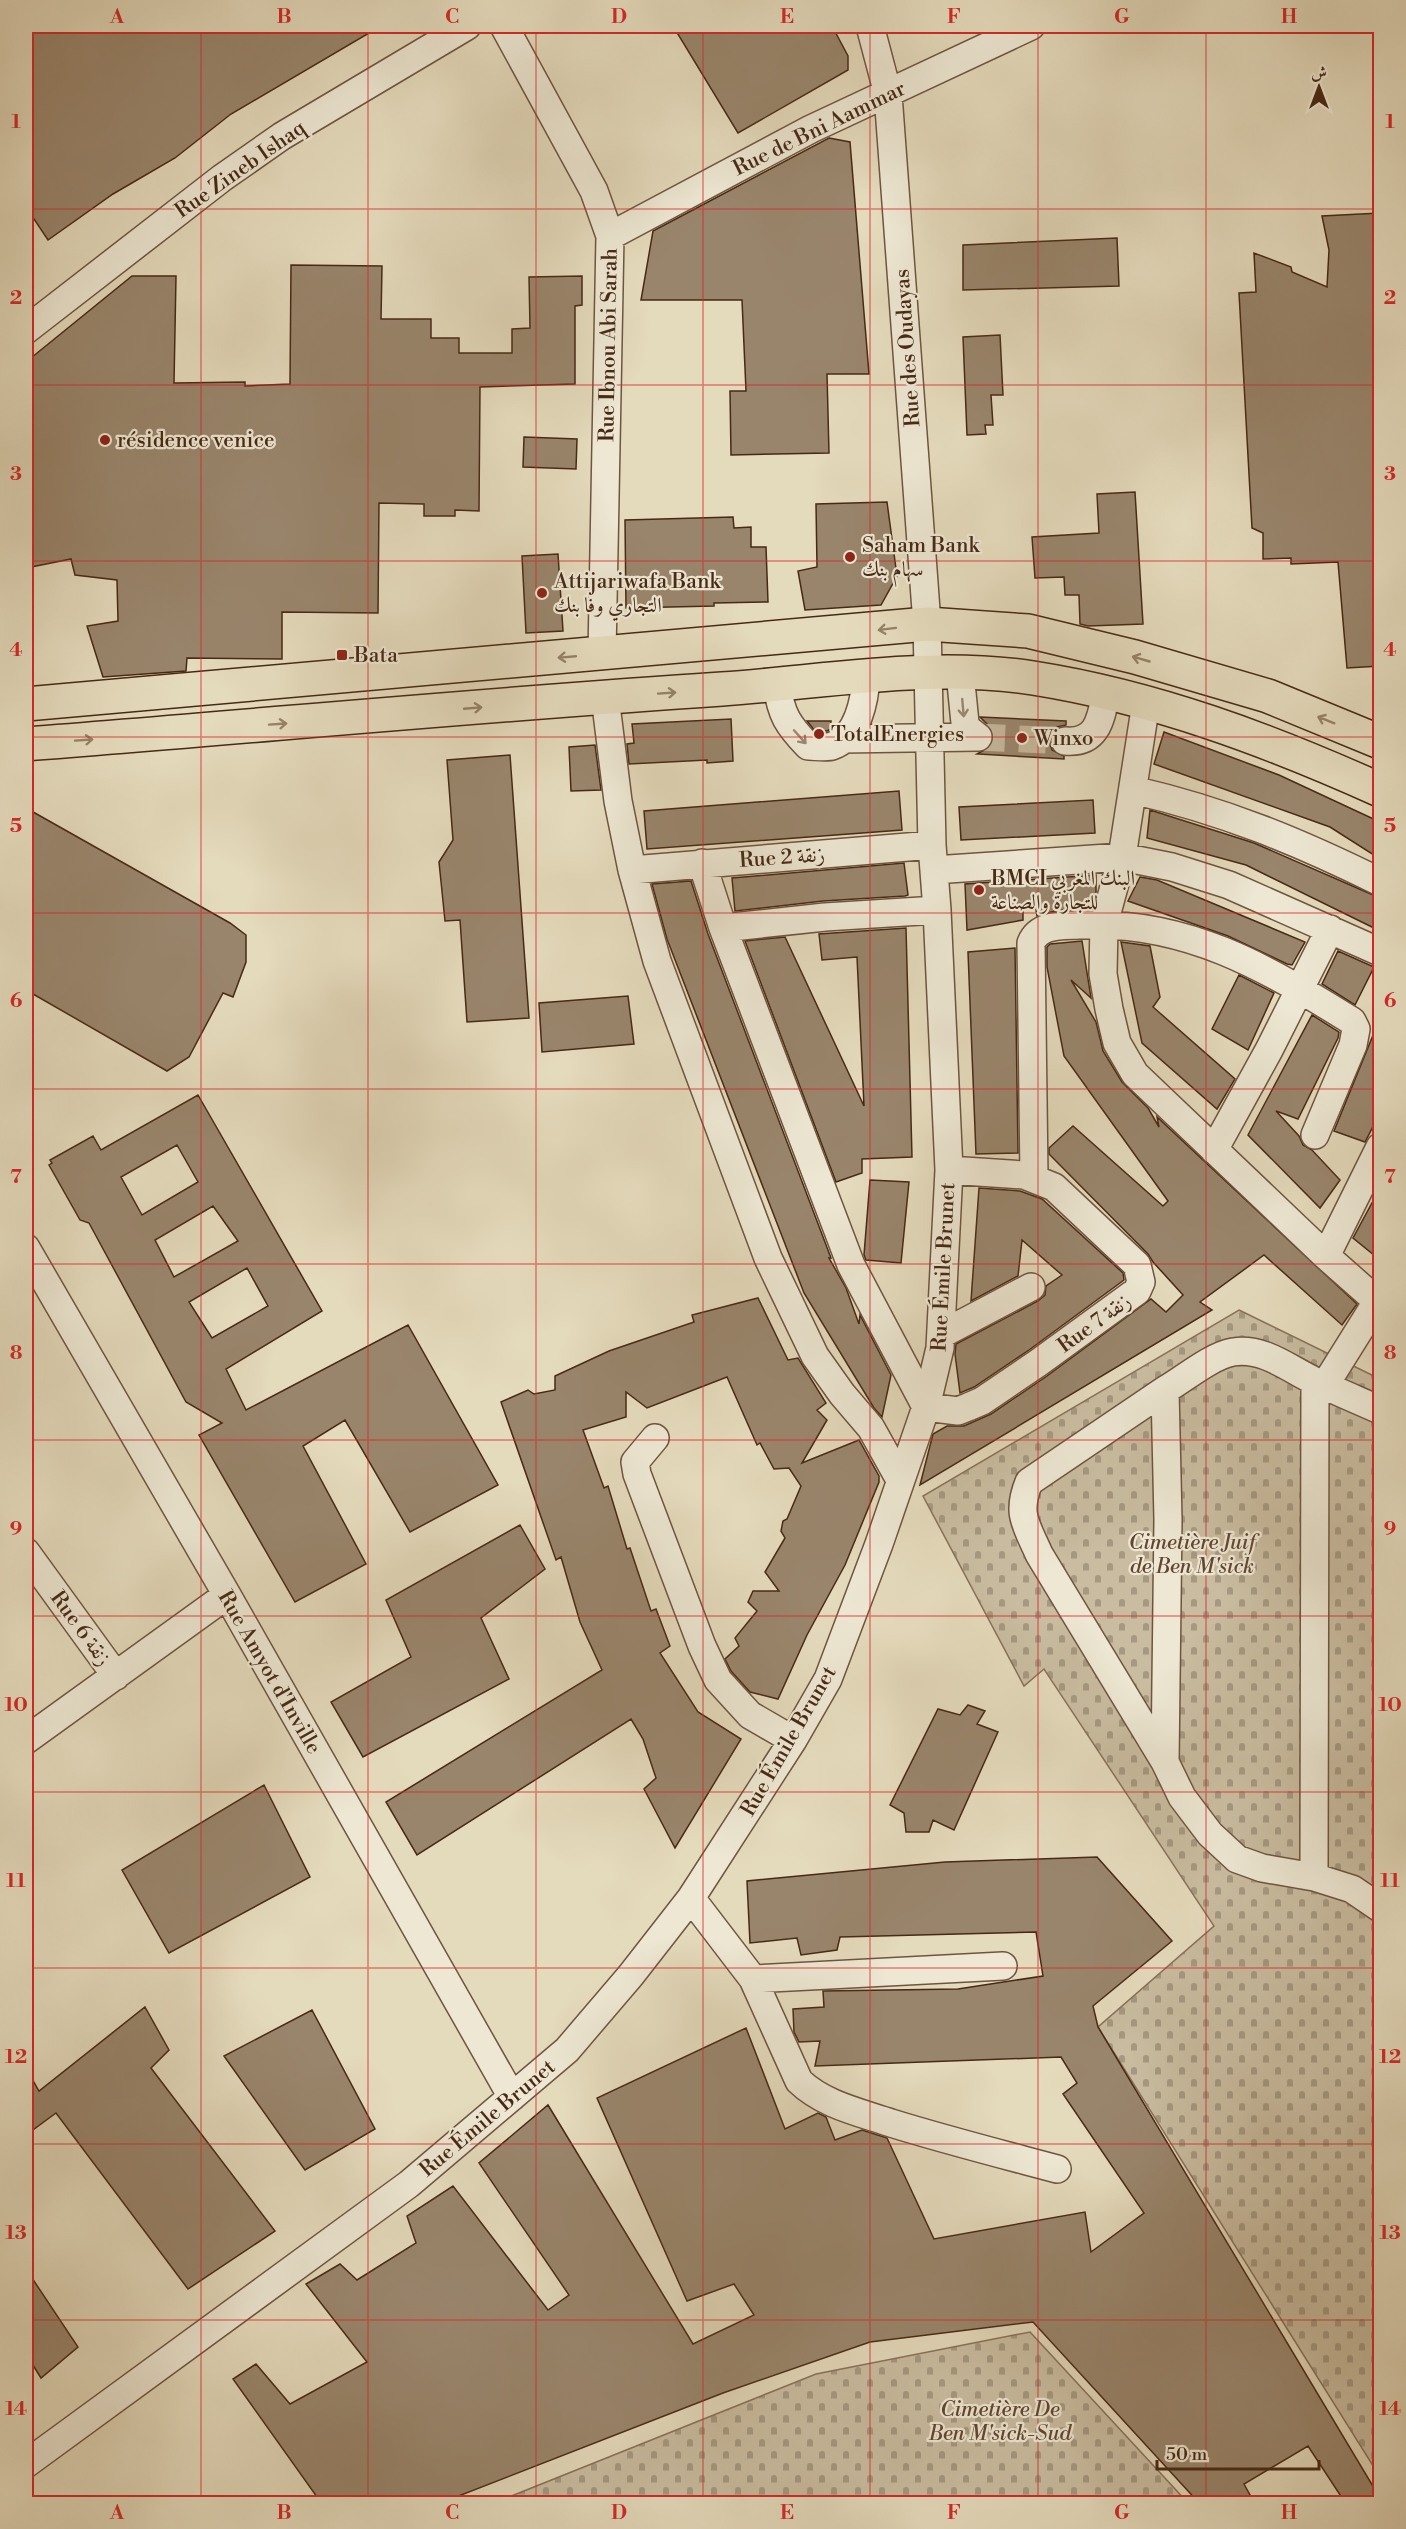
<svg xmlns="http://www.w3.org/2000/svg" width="1406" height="2529" font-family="'Libre Bodoni',Amiri,serif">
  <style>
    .cemetery { fill: url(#cemetery-stones); stroke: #88725a; stroke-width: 1.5 }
    .building { fill: #99856c; stroke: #482915; stroke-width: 1.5; fill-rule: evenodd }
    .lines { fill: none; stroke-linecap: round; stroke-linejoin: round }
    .minor-tunnel { stroke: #c5b79b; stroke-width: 27; stroke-dasharray: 27 14; stroke-linecap: butt }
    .minor-casing { stroke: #6f553f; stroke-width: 30 }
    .major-casing { stroke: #482915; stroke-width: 36 }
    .minor { stroke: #ede7d3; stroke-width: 27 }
    .major { stroke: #e4dabc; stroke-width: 33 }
    .oneway { stroke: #968268 }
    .oneway2 { stroke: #9a8874 }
    .grid { fill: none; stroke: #d62828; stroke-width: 1.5; stroke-opacity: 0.55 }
    .poi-dot { fill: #8f2418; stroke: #ede7d3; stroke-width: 2 }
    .labels { text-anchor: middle; stroke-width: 4.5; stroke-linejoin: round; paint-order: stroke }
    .street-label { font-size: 21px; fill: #482915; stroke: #ede7d3 }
    .poi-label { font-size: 21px; fill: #482915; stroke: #ede7d3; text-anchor: start }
    .park-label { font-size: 21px; font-style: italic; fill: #624631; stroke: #ede7d3 }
    .neatline { fill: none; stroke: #d62828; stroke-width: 2 }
    .grid-label { font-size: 20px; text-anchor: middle; font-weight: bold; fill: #d62828 }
  </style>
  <defs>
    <pattern id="cemetery-stones" width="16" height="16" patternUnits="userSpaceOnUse" patternTransform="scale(1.5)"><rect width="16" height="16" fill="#c9bca0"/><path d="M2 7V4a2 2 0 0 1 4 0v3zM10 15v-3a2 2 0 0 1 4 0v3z" fill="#a59981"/></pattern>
  </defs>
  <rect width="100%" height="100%" fill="#e4dabc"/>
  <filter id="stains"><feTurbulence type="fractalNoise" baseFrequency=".00333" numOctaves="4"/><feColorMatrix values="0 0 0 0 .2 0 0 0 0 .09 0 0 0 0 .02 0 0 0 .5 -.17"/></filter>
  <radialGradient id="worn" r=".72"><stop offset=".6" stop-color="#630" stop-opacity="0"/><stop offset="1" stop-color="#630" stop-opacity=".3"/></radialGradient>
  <path class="cemetery" d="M1239,1310L1380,1379V2477L1098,2027L1214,1926L1044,1669L1024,1686L923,1496Z
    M1030,2332L1188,2503H494L816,2374Z"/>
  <path class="building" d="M26,26H381L231,114L175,158L113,194L48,240L26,207Z
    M673,26H832L848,56V70L738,133Z
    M829,138L850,142L869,374H827L829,453L731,455L730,391H746L742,300H641L653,231Z
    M1380,213V666L1347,668L1338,562L1291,564V558L1263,559V533L1252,528L1239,293L1256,292L1254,253L1291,267L1292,272L1327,287L1329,250L1322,216Z
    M1117,238L1119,286L963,290V245Z
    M291,265L382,266L381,319H431V338H459V353H512V329L530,328L529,277L582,276V305L575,306V384L480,387L479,511L455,510V516H424V504L379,503L378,613L282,612V659L187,658L186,671L103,677L87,626L118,621L117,580L75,575L71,559L26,568V362L132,276H176L174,383L245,382V386L290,384Z
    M1000,335L1003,395H991L993,425H985L986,434L967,435L963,337Z
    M524,437L577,439L576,469L523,467Z
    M1135,492L1143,624L1088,626L1080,624L1079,595H1065L1064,577L1035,578L1032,537L1099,533L1097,494Z
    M887,502L897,576L881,605L805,610L798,571L817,567L816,504Z
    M733,517L734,528L751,527V547H766L768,602L714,603V606L626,608L625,520Z
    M558,554L563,631L526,633L522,556Z
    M980,717L1066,721V725L1057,727L1052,733L1049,741L1052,750L1064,756V759L977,754L990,747L994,739L991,728Z
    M731,719L733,761L707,763V760L629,764L627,744L634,743L632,724Z
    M807,721H831V729L827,731H815Z
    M1164,732L1279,775L1380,822V859L1330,827L1154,764Z
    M595,745L601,790L571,791L569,747Z
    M510,755L529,1018L467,1022L460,920L445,921L439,862L453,840L447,760Z
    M899,791L902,830L647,849L644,811Z
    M1093,800L1095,833L961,840L959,807Z
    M26,808L230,923L246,935V962L233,997L223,993L189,1057L167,1071L26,990Z
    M1150,810L1254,843L1380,898V931L1246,865L1147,838Z
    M904,863L908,895L905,896L823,901L735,911L732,878Z
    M1096,875V892L1092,907L1055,911L1037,916L1035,904L1023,905V920L967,930L965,884Z
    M1140,877L1157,880L1305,942L1292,965L1287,964L1228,936L1128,901Z
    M691,881L708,934L831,1258H829L846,1288L859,1324L860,1315L891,1375L882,1417L874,1408L804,1293L667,939L652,884Z
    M906,928L912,1157L862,1159V1173L836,1182L745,941L785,937L864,1106L857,957L822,960L819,934Z
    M1082,941L1091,998L1071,980L1096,1022L1103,1051L1122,1082L1148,1108L1159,1127L1157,1117L1357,1304L1342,1325L1264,1255L1200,1302L1212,1310L920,1485L933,1434L947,1426H964L991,1414L1047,1376L1151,1299L1166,1312L1183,1295L1153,1262L1148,1254L1049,1154V1148L1073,1126L1163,1206L1168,1201L1064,1056L1047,967V947L1050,944Z
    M1121,942L1150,946L1160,997L1153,1007L1235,1079L1217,1109L1142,1043Z
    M1015,948L1018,1153L976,1154L968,952Z
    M1338,951L1374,967L1355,1005L1322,984Z
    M1239,975L1274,993L1248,1050L1212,1029Z
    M628,996L634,1044L542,1052L539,1003Z
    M1312,1015L1339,1032L1338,1038L1298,1119L1276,1111L1299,1136L1303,1145L1312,1150L1340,1180L1320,1208L1248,1135Z
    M1380,1018V1113L1365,1142L1334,1131Z
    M198,1095L322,1311L226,1369L246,1410L408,1325L498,1485L410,1532L345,1420L303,1446L366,1564L295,1602L199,1435L222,1423L186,1402L89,1223L80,1220L49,1165L52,1163L50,1160L93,1136L101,1150ZM177,1145L198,1182L142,1215L121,1177ZM213,1206L238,1241L174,1277L155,1240ZM247,1268L268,1306L212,1338L189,1302Z
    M870,1180L909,1182L901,1263L866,1260L864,1255Z
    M979,1188L1020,1191L1042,1199L1123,1273L1124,1280L1029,1350L974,1387L960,1393L955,1354L956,1344L1038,1301L1045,1295L1046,1286L1062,1275L1022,1240L1018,1276L971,1301Z
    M1380,1188V1260L1353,1238Z
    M758,1298L788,1360L798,1358L826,1403L817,1410L827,1420L802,1463L859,1440L879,1476V1482L845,1565L807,1635L778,1699L750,1692L731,1671L725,1659L739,1646L735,1638L757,1611L748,1602L753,1591H779L765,1572L785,1538L781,1531L783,1521L787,1519L801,1486L789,1468L774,1469L760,1443L757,1445L727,1377L647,1408L626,1392V1417L583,1430L604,1488L608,1486L627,1549L630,1548L651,1611L656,1609L670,1646L660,1653L698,1712L741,1739L675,1848L644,1789L656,1778L643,1739L631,1719L417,1855L386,1802L602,1670L580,1622L561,1557L556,1560L501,1402L528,1390L534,1394L555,1390V1376L609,1351L694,1322L692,1315Z
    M520,1525L545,1569L481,1618L509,1679L363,1757L331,1702L411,1657L386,1600Z
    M968,1705L985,1711L977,1724L998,1732L954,1830L933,1820L929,1832H906L904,1813L890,1805L938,1709L960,1715Z
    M264,1785L310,1877L169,1953L122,1870Z
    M1097,1857L1172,1941L1093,2006L1098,2027L1380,2498V2504H1346L1308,2446L1244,2484L1255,2504H1200L1033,2322L870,2342L723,2393L438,2504H322L233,2379L256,2364L290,2404L367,2362L306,2284L340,2264L357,2280L416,2243L407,2216L453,2186L548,2310L569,2295L479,2163L548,2105L693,2344L754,2315L734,2284L687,2301L597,2098L746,2028L785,2129L818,2113L826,2117L835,2140L862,2130L887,2138L934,2239L1085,2212L1091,2252L1144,2213L1063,2094L1077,2083L1061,2057L815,2066L820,2041L799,2042L794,2032L793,2009L824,2007L823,1991L958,1989L1043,1976L1036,1932L840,1937L837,1950L801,1955L797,1938L750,1943L747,1881L945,1862Z
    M145,2007L169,2050L151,2068L275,2231L188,2289L56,2113L26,2135V2068L39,2091Z
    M312,2010L375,2129L305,2170L224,2056Z
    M26,2269L78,2347L41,2378L26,2354Z"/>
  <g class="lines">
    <path class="minor-tunnel" d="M978,737L1065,741"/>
    <defs>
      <path id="minor" d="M504,26L594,191L610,236L602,654
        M610,236L811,129L1031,26
        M26,330L222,178L282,136L467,26
        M960,673L965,723L968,729L978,737
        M777,685C781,715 788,725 808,746C815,746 826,748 832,746C858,737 865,700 866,676
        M605,697L618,801L632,870L657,961L768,1258L815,1356L842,1394L871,1428L900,1480
        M1146,703L1122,857L1104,924L1103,974L1109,1009L1117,1043L1135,1074L1326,1256L1378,1302
        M842,739L978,737
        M1065,741C1098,744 1101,718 1106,693
        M1133,790C1224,811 1297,841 1380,882
        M702,863L723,928L851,1265L926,1407L958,1411L968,1407L982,1401L1038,1363L1137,1291L1141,1282L1137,1265L1054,1187L1024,1175L949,1170
        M632,870L932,845
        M934,870L1122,857L1172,867L1229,885L1380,952
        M723,928L825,917L937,910
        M1214,1150L1269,1050L1330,929
        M1034,1177L1031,943C1039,924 1060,926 1079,925C1186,920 1265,967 1352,1021L1356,1029L1353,1045L1315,1135
        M26,1248L227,1595L512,2097
        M1326,1256L1380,1147
        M942,1334L1031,1287
        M1315,1381L1314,1877L1352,1889L1380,1908
        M1325,1385L1380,1297
        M1165,1390L1029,1482C1016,1514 1026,1524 1039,1554L1165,1762
        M655,1438L635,1462L637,1474L702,1646L718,1680L750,1715L793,1740
        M26,1552L116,1676
        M26,1740L227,1595
        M1314,1877L1262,1868L1237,1859L1210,1834L1182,1797L1165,1762L1168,1520L1165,1390C1184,1379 1211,1356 1233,1352C1265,1347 1290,1370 1317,1382C1338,1392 1360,1401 1380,1410
        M691,1898L753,1979L799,2081C824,2105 859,2112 891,2123C946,2140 1001,2154 1057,2169
        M753,1979L1003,1966
        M26,2464L409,2184L567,2050L631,1975L691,1898L793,1740L828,1679L879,1544L926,1407L940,1348L949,1170L937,910L932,845L927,624L888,94L870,26"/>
      <path id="major" d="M26,704L927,624L1028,631L1135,657L1268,696L1380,742
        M26,744C258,726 490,704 722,689C825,682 930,662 1033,678C1154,697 1269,740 1380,790"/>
    </defs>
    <use href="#minor" class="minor-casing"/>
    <use href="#major" class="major-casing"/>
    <use href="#minor" class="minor"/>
    <use href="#major" class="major"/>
  </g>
  <defs><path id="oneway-shaft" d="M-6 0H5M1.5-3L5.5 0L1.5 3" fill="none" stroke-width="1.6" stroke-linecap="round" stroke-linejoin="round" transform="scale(1.5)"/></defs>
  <g class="oneway">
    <use href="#oneway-shaft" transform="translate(887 629) rotate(173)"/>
    <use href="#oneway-shaft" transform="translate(567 657) rotate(175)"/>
    <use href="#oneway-shaft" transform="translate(1141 659) rotate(-164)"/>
    <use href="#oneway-shaft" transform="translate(667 693) rotate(-4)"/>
    <use href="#oneway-shaft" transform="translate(473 708) rotate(-5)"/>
    <use href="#oneway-shaft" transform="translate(1326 720) rotate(-158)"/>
    <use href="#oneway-shaft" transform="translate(278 724) rotate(-4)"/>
    <use href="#oneway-shaft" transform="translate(84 740) rotate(-4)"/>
  </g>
  <g class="oneway2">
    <use href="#oneway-shaft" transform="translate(963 708) rotate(85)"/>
    <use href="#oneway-shaft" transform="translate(800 737) rotate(48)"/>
  </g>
  <path class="grid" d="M201,26V2504M368,26V2504M536,26V2504M703,26V2504M870,26V2504M1038,26V2504M1206,26V2504M26,209H1380M26,385H1380M26,561H1380M26,737H1380M26,913H1380M26,1089H1380M26,1264H1380M26,1440H1380M26,1616H1380M26,1792H1380M26,1968H1380M26,2144H1380M26,2320H1380"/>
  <g class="poi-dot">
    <circle cx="105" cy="440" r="6"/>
    <circle cx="850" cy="557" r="6"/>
    <circle cx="542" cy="593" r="6"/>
    <rect x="336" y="649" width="12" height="12" rx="3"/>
    <circle cx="819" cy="734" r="6"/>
    <circle cx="1022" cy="738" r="6"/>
    <circle cx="979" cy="890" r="6"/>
  </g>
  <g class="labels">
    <g class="street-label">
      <text transform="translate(819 128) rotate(-26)" y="7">Rue de Bni Aammar</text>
      <text transform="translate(240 169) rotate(-35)" y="7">Rue Zineb Ishaq</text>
      <text transform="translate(608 345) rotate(-89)" y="7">Rue Ibnou Abi Sarah</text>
      <text transform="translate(907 348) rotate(-94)" y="7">Rue des Oudayas</text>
      <text transform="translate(782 857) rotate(-4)" y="7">Rue 2 زنقة</text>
      <text transform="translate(943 1267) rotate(-87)" y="7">Rue Émile Brunet</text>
      <text transform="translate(1094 1323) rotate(-36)" y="7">Rue 7 زنقة</text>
      <text transform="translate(81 1628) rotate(54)" y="7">Rue 6 زنقة</text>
      <text transform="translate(270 1672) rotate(60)" y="7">Rue Amyot d'Inville</text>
      <text transform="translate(788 1741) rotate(-60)" y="7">Rue Émile Brunet</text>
      <text transform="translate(487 2118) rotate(-40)" y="7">Rue Émile Brunet</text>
    </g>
    <g class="poi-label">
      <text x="117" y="447">résidence venice</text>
      <text x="862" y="552">Saham Bank<tspan x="862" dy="24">سهام بنك</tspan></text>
      <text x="554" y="588">Attijariwafa Bank<tspan x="554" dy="24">التجاري وفا بنك</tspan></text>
      <text x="354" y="662">Bata</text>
      <text x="831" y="741">TotalEnergies</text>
      <text x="1034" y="745">Winxo</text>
      <text x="991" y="885">BMCI البنك المغربي<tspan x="991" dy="24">للتجارة والصناعة</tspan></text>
    </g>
    <g class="park-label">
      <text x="1192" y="1549">Cimetière Juif<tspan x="1192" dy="24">de Ben M'sick</tspan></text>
      <text x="1000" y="2416">Cimetière De<tspan x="1000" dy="24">Ben M'sick-Sud</tspan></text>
    </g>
  </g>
  <rect width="1406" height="2529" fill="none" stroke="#e4dabc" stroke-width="66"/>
  <g transform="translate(1319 87)" stroke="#ede7d3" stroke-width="4.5" paint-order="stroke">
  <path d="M0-4.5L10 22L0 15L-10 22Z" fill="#482915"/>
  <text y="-9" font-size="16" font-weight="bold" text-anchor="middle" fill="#482915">ش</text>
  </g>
  <path d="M1157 2460v9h162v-9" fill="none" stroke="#482915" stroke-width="3"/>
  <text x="1166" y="2460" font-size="18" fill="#482915" stroke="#ede7d3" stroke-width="4.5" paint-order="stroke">50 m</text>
  <rect x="33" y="33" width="1340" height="2463" class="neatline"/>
  <g class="grid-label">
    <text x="117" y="23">A</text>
    <text x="284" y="23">B</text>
    <text x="452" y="23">C</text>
    <text x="619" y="23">D</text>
    <text x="787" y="23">E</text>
    <text x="954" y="23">F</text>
    <text x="1122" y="23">G</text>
    <text x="1289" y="23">H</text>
    <text x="16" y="128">1</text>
    <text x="1390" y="128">1</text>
    <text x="16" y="304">2</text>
    <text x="1390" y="304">2</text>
    <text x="16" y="480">3</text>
    <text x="1390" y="480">3</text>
    <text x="16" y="656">4</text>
    <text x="1390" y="656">4</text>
    <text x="16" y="832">5</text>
    <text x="1390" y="832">5</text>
    <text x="16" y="1007">6</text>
    <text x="1390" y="1007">6</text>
    <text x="16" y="1183">7</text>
    <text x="1390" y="1183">7</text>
    <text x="16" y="1359">8</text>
    <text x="1390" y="1359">8</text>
    <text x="16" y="1535">9</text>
    <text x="1390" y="1535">9</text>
    <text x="16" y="1711">10</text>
    <text x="1390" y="1711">10</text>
    <text x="16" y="1887">11</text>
    <text x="1390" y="1887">11</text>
    <text x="16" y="2063">12</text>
    <text x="1390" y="2063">12</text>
    <text x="16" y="2239">13</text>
    <text x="1390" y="2239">13</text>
    <text x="16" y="2415">14</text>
    <text x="1390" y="2415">14</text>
    <text x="117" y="2519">A</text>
    <text x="284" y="2519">B</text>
    <text x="452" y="2519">C</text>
    <text x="619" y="2519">D</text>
    <text x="787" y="2519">E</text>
    <text x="954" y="2519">F</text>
    <text x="1122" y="2519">G</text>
    <text x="1289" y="2519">H</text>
  </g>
  <rect width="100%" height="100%" filter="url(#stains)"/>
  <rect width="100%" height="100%" fill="url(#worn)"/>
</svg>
